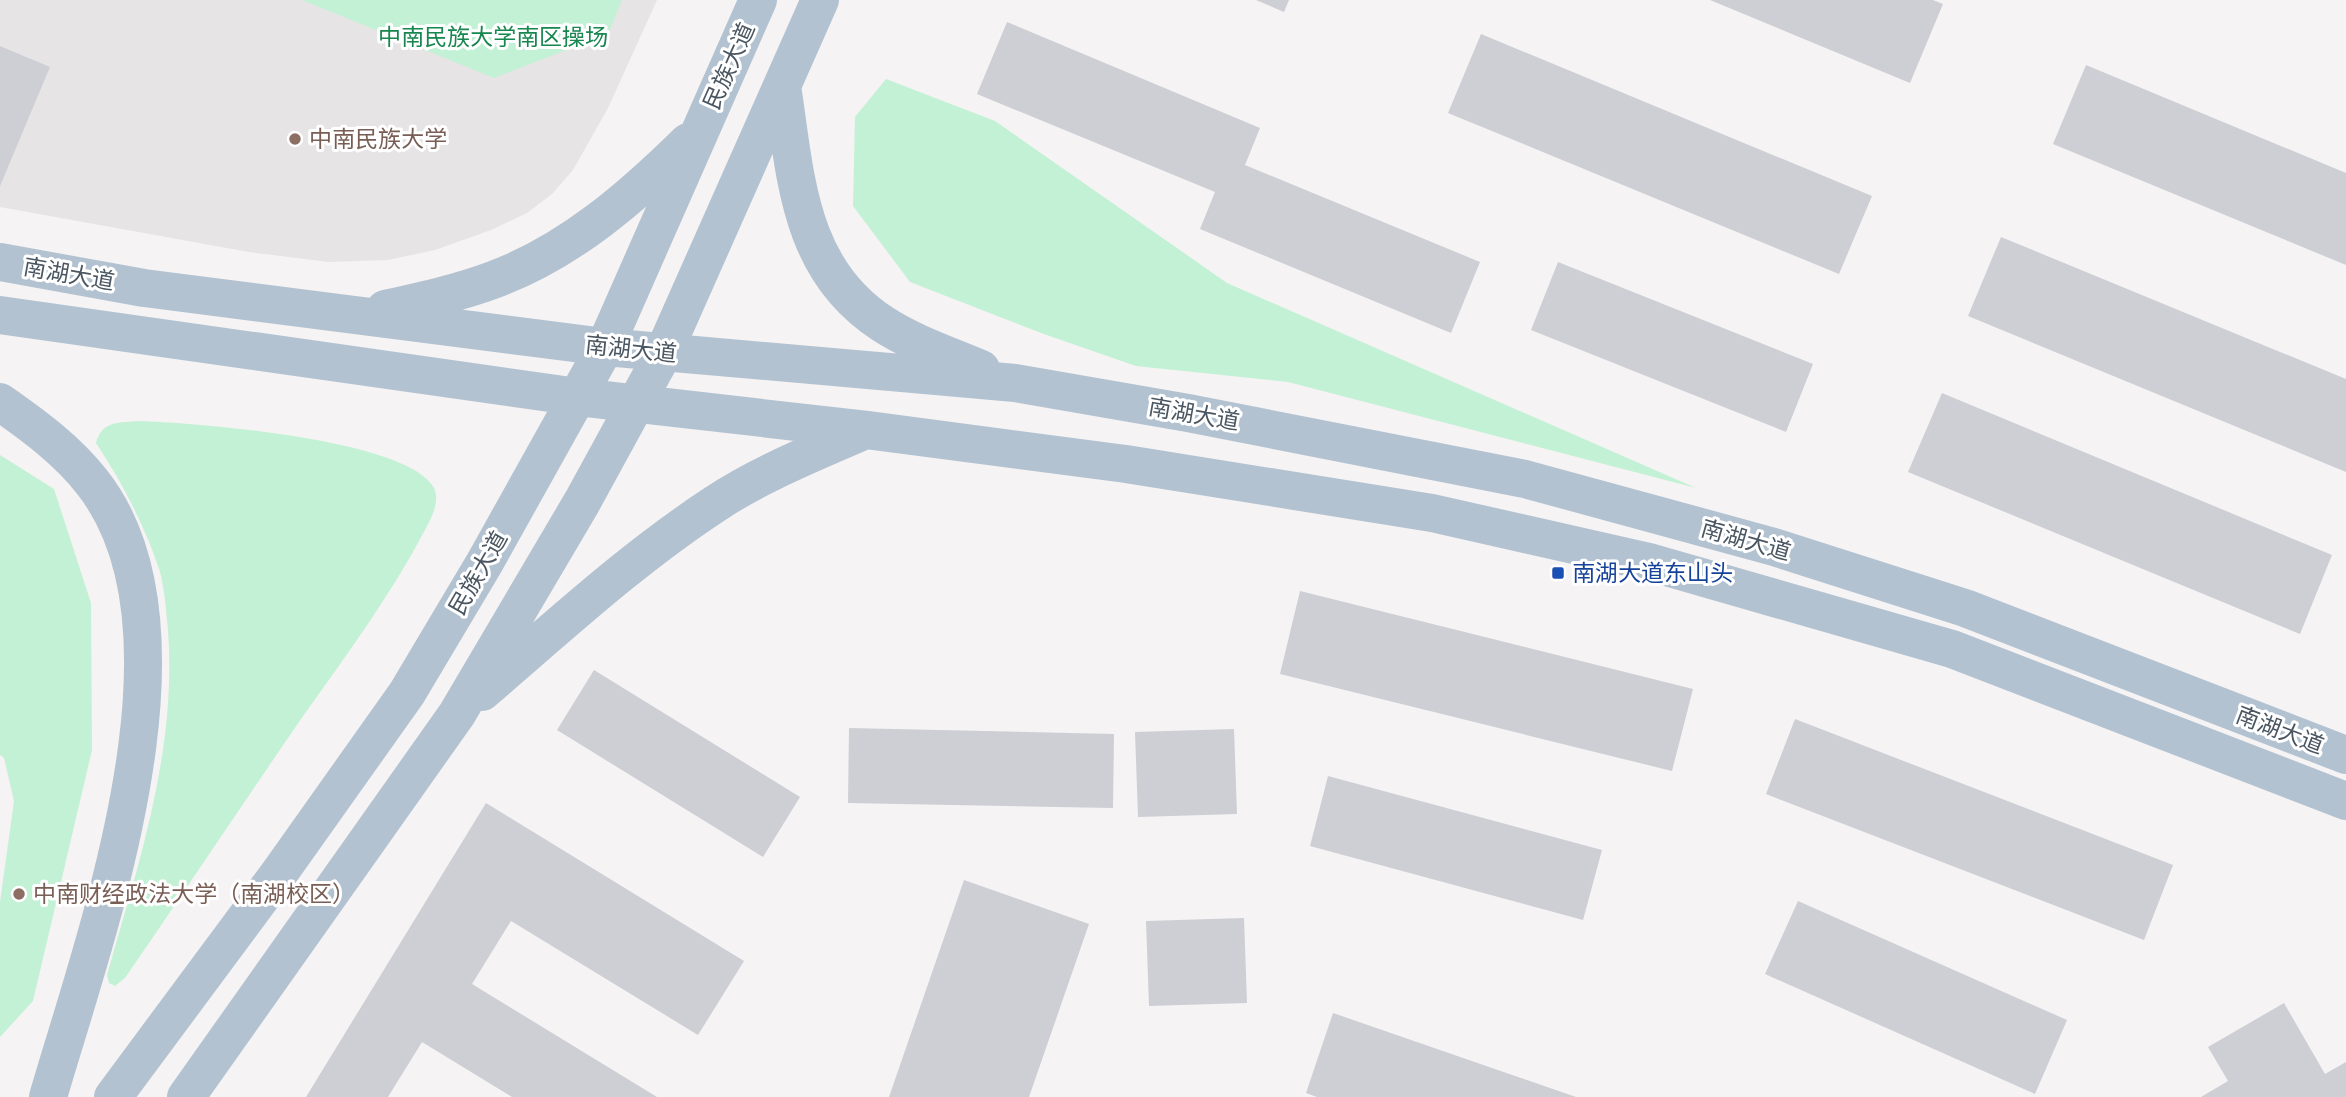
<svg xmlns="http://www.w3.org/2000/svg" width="2346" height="1097" font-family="Roboto,'Noto Sans SC',sans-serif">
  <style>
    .education { fill: #e6e4e5 }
    .green { fill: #c3f1d5 }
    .building { fill: #cdcfd5 }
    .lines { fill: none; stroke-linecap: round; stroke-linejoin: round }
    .primary { stroke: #b3c2d1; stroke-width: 38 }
    .education-dot { fill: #8d6e63; stroke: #fff; stroke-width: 2.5 }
    .transit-dot { fill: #1a4fb4; stroke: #fff; stroke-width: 2.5 }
    .labels { text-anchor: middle; stroke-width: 6; stroke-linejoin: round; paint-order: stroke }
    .park-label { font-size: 23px; fill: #17864f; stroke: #fff }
    .street-label { font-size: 23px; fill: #4a5661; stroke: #fff }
    .education-label { font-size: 23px; fill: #785e54; stroke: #fff; text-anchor: start }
    .transit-label { font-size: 23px; fill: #164399; stroke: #fff; text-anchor: start }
  </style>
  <rect width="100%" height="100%" fill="#f5f3f3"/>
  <path class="education" d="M0,0H657L608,108L573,170L552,194L527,213L491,230L435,250L388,260L329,262L249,252L0,207Z"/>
  <path class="green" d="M302,0H622L608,34L494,78Z
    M886,79L995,121L1227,283L1696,488L1288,382L1136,366L1041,333L910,282L853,206L855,117Z
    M140,421C195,423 408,439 434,488C440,501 432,517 426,528C391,595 345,657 301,719C242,805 184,892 125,978L115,986L109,983L107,975C139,862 177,750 168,630C166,611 165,591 160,572C146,528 122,482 96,443C102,420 119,423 140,421Z
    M0,455L54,489L91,603L92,750L33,1001L0,1037V902L14,801L4,758L0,755Z"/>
  <path class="building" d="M1256,0H1289L1284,12Z
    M1710,0H1933L1943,4L1910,83Z
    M1007,22L1260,128L1245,165L1480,262L1451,333L1200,229L1215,192L977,94Z
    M1481,34L1872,196L1839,274L1448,113Z
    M0,46L50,67L0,186Z
    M2086,65L2346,173V265L2053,144Z
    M2001,237L2346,379V472L1968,316Z
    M1558,262L1813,364L1786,432L1531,330Z
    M1942,393L2332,555L2300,634L1908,472Z
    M1300,591L1693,689L1672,771L1280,674Z
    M594,670L800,797L763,857L557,730Z
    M1795,719L2173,865L2144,940L1766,794Z
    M849,728L1114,734L1113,808L848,803Z
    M1234,729L1237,814L1138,817L1135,732Z
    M1328,776L1602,850L1583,920L1310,846Z
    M486,803L744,961L698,1035L511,921L472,984L657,1097H512L422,1042L388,1097H306Z
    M964,880L1089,924L1029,1097H889Z
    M1798,901L2067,1020L2035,1094L1765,974Z
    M1244,918L1247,1003L1149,1006L1146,921Z
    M2284,1003L2325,1074L2346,1062V1097H2201L2228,1081L2208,1047Z
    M1333,1013L1576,1097H1317L1306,1093Z"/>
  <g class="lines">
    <path class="primary" d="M782,86C796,177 798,269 883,324C912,343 948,355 981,369
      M0,262L144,288L605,347L1015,383L1188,413L1525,479L1774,547L1965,608L2346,755
      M385,309C421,301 458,293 493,280C569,252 631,198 688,142
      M0,315L578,397L867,430L1126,464L1432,513L1649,562L1952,649L2346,801
      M0,402C33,425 67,450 92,482C209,630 95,935 48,1097
      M482,692C558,627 631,559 715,504C760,474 813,453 863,431
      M113,1097L280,872L407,693L485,562L605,347L758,0
      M186,1097L457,714L582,502L663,354L820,0"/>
  </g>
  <g class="education-dot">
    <circle cx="295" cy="139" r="7"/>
    <circle cx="19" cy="894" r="7"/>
  </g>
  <rect class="transit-dot" x="1551" y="566" width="14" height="14" rx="3.5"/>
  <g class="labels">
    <g class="park-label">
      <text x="493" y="45">中南民族大学南区操场</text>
    </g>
    <g class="street-label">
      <text transform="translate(729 66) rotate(-66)" y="8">民族大道</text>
      <text transform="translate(69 274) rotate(10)" y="8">南湖大道</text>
      <text transform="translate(631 349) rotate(6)" y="8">南湖大道</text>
      <text transform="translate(1194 414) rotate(10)" y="8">南湖大道</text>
      <text transform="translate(1746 540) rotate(16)" y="8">南湖大道</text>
      <text transform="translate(478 573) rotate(-60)" y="8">民族大道</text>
      <text transform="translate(2280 730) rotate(21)" y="8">南湖大道</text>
    </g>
    <g class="education-label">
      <text x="309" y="147">中南民族大学</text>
      <text x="33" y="902">中南财经政法大学（南湖校区）</text>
    </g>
    <g class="transit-label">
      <text x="1572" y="581">南湖大道东山头</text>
    </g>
  </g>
</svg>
